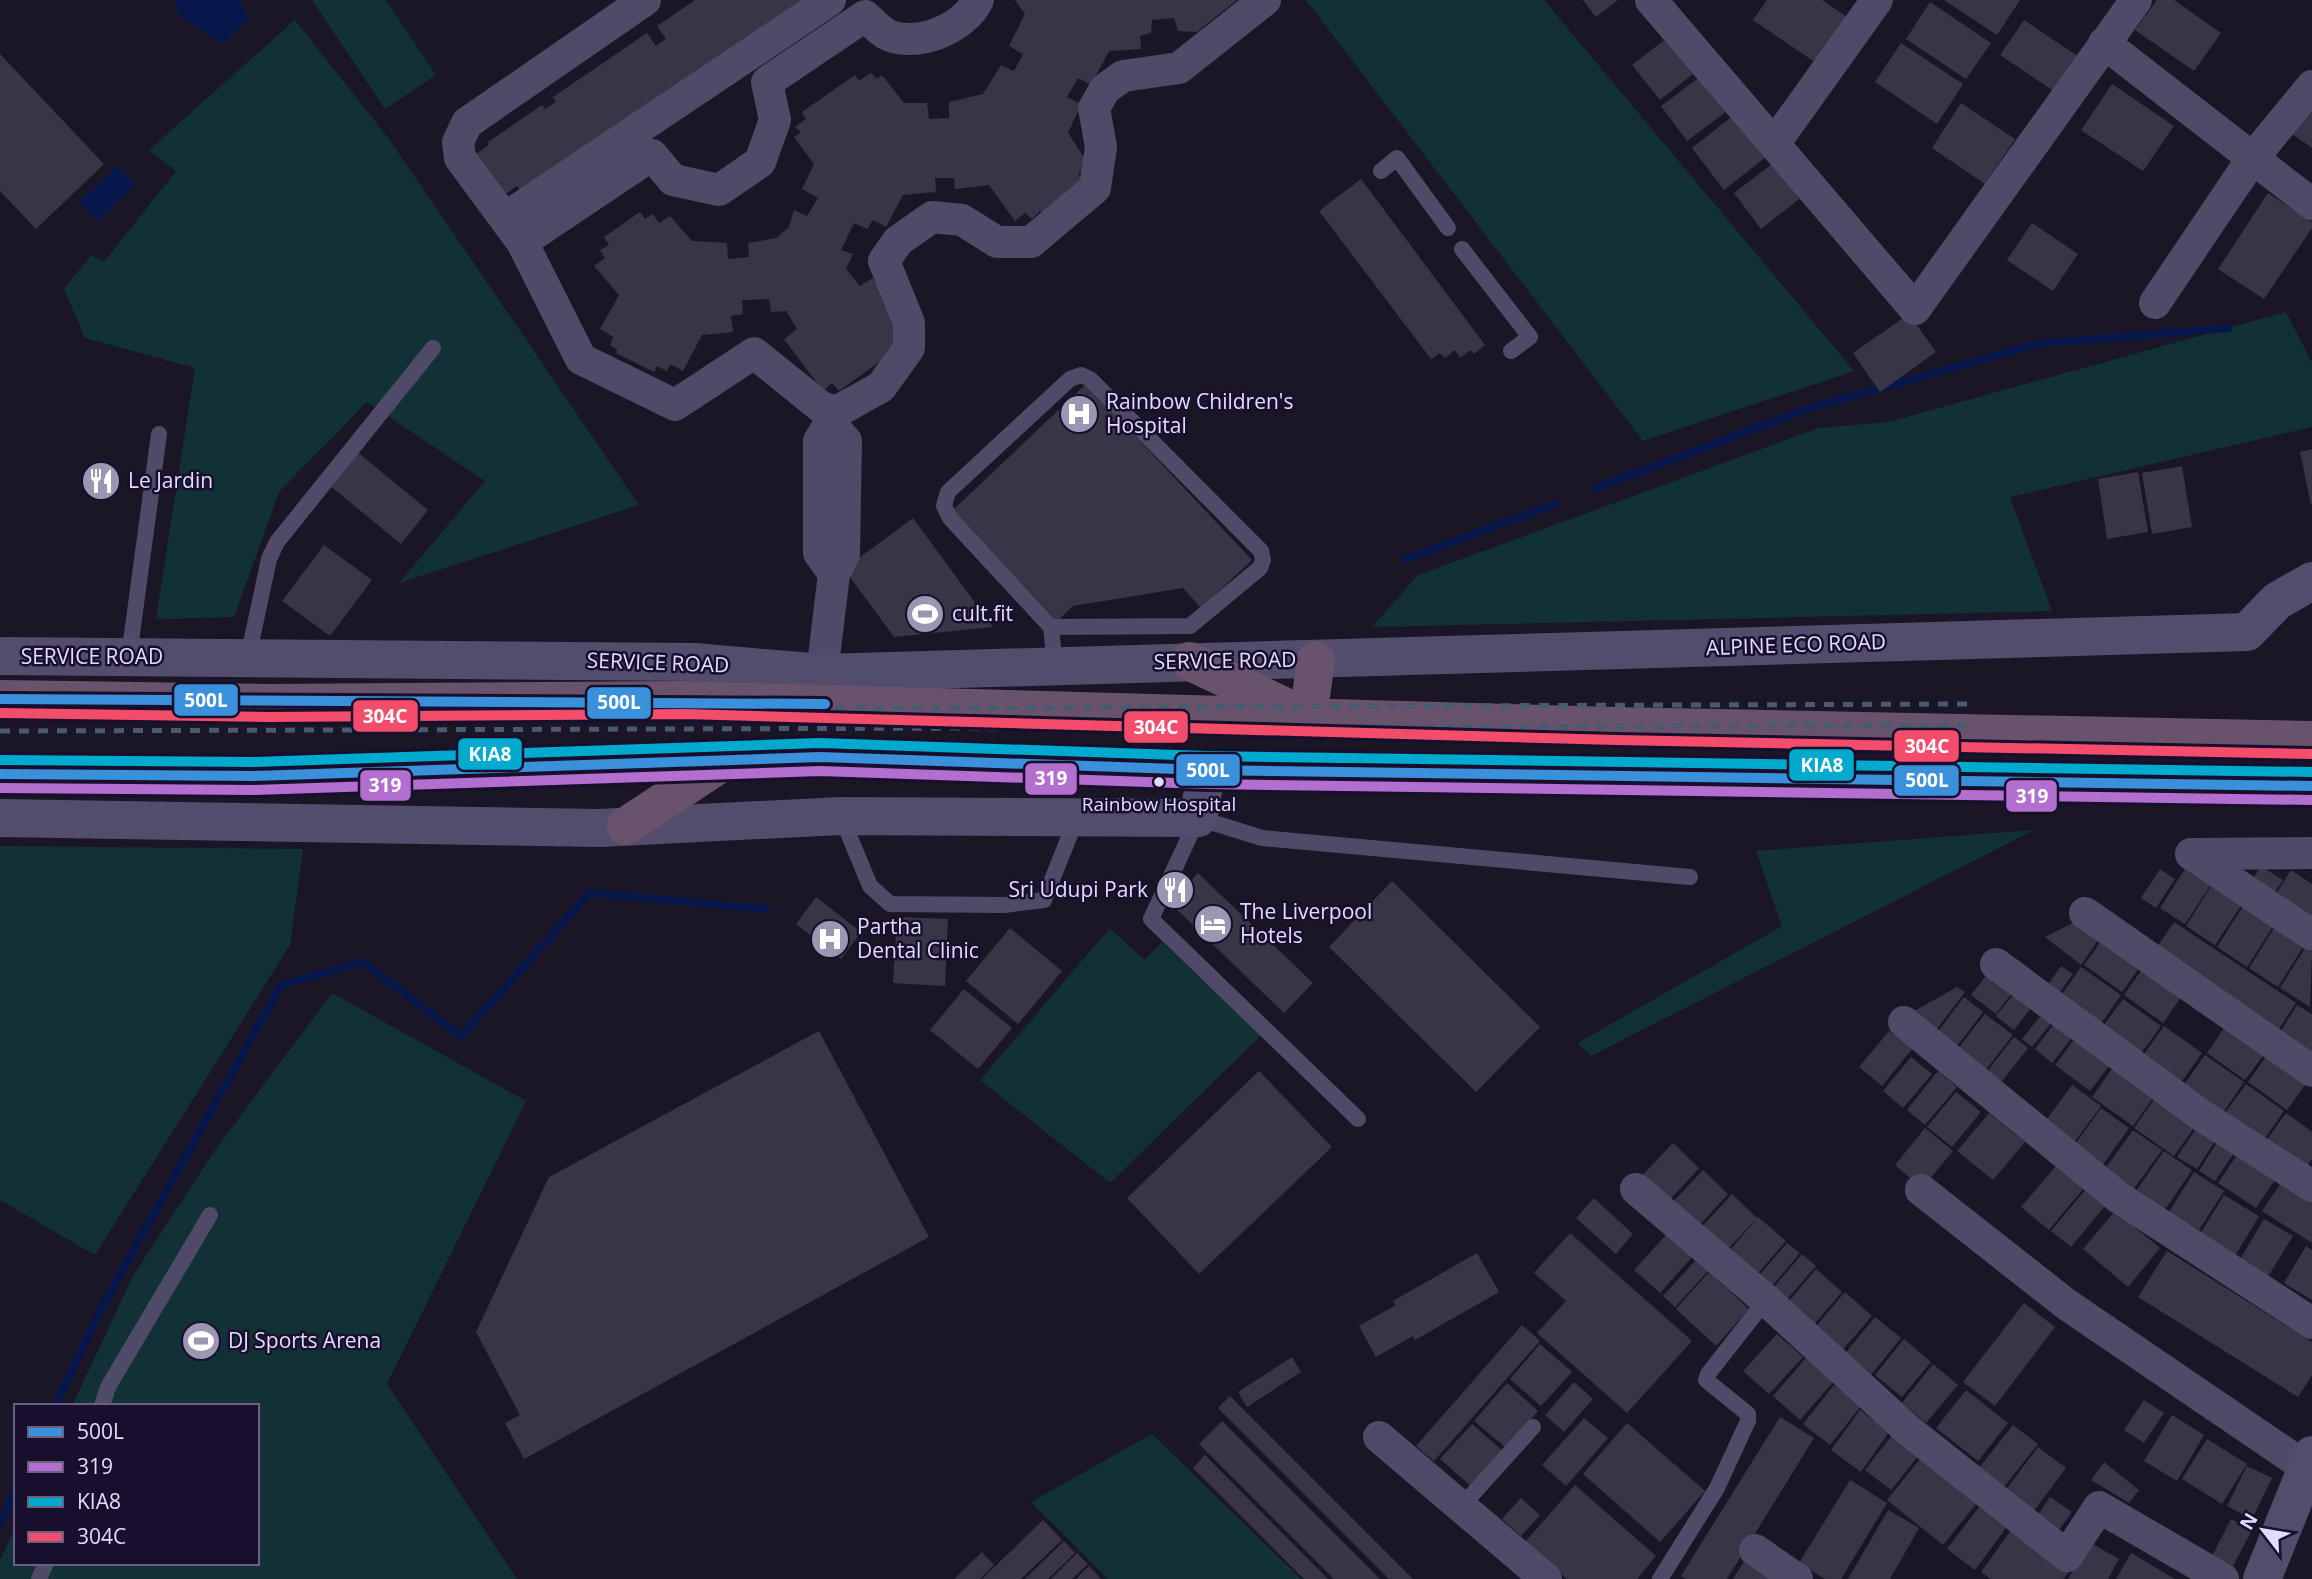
<svg xmlns="http://www.w3.org/2000/svg" width="2312" height="1579" font-family="'Open Sans',sans-serif">
  <style>
    .green { fill: #123136 }
    .water { fill: #07174c }
    .lines { fill: none; stroke-linecap: round; stroke-linejoin: round }
    .stream { stroke: #07174c; stroke-width: 8 }
    .building { fill: #3a3447 }
    .lane { stroke: #4f4a67; stroke-width: 16 }
    .street { stroke: #4f4a67; stroke-width: 32 }
    .secondary { stroke: #534d6d; stroke-width: 38 }
    .highway { stroke: #69526b; stroke-width: 38 }
    .rail { stroke: #495971; stroke-width: 5; stroke-dasharray: 10 9; stroke-linecap: butt }
    .bus-1-casing { stroke: #180f2d; stroke-width: 16 }
    .bus-2-casing { stroke: #180f2d; stroke-width: 16 }
    .bus-3-casing { stroke: #180f2d; stroke-width: 16 }
    .bus-4-casing { stroke: #180f2d; stroke-width: 16 }
    .bus-1 { stroke: #3a90db; stroke-width: 10 }
    .bus-2 { stroke: #b36fd0; stroke-width: 10 }
    .bus-3 { stroke: #00a9ce; stroke-width: 10 }
    .bus-4 { stroke: #f44d6c; stroke-width: 10 }
    .bus-dot { fill: #e3dbff; stroke: #180f2d; stroke-width: 2.5 }
    .labels { text-anchor: middle; stroke-width: 5; stroke-linejoin: round; paint-order: stroke }
    .bus-label { font-size: 19px; fill: #e3dbff; stroke: #180f2d }
    .poi-label { font-size: 21px; fill: #e3dbff; stroke: #180f2d; text-anchor: start }
    .street-label { font-size: 21px; fill: #e3dbff; stroke: #180f2d }
    .line-badge { stroke: #180f2d; stroke-width: 2.5 }
    .badge-label { font-size: 19px; text-anchor: middle; font-weight: bold; fill: #fff }
  </style>
  <rect width="100%" height="100%" fill="#1b1626"/>
  <path class="green" d="M312,0H386L436,75L385,109Z
    M1306,0H1544L1854,371L1643,441Z
    M295,20L389,139L639,505L399,583L485,481L367,402L279,492L234,617L156,619L195,368L85,338L64,289L91,255L104,262L176,171L149,150Z
    M2286,312L2312,363V427L2010,497L2052,611L1372,627L1418,575L1819,428L1888,422Z
    M2034,830L1591,1056L1578,1043L1782,926L1756,851Z
    M0,846L303,849L290,945L95,1255L0,1200Z
    M1110,928L1144,960L1162,942L1261,1035L1110,1183L980,1080Z
    M332,993L526,1101L387,1384L517,1579H0V1560L16,1526V1563H257V1406H72L133,1276L213,1153Z
    M1152,1434L1301,1579H1108L1031,1502Z"/>
  <path class="water" d="M173,0H241L248,20L222,44L180,16Z
    M117,166L135,185L98,221L79,202Z"/>
  <g class="lines">
    <path class="stream" d="M1596,488L1807,409L2037,344L2228,328
      M1406,559L1555,504
      M55,1406L103,1305L281,985L363,962L461,1036L590,893L766,909
      M0,1523L16,1490"/>
  </g>
  <path class="building" d="M695,0H803L520,190L517,186L504,195L476,154L489,145L488,142L542,105L545,109L556,102L553,97L647,33L656,46L666,39L657,26Z
    M1015,0H1237L1197,32L1178,31L1174,18L1152,20L1151,33L1140,36L1141,49L1109,51L1091,85L1078,78L1067,97L1081,104L1068,133L1089,165L1078,174L1086,183L1046,215L1040,211L1032,219L1025,213L1015,221L989,185L955,189L954,178H935L936,192L903,195L886,227L873,220L867,229L854,223L841,250L853,254L846,269L860,286L873,278L908,328L903,345L839,391L832,383L823,391L784,339L797,329L786,311L771,312L769,299L742,300L743,314L731,316L733,332L702,335L683,371L670,364L667,371L657,366L654,372L616,353L617,350L610,345L613,337L600,329L619,295L594,266L605,258L600,250L609,245L604,237L640,212L645,219L653,214L659,223L670,216L692,241L727,243L728,259L749,257L748,243L776,238L789,227L794,210L807,216L818,198L802,189L814,164L794,137L801,132L795,127L806,119L802,112L855,75L859,81L871,73L877,79L882,75L904,103H927L929,119L949,118V102L983,94L1001,65L1014,71L1023,54L1009,46L1025,14Z
    M1583,0H1618L1596,17Z
    M1767,0H1822L1856,23L1825,69L1753,20Z
    M1944,0H2020L1997,35Z
    M2157,0H2174L2221,33L2194,71L2135,30Z
    M1930,2L1991,43L1966,79L1906,39Z
    M2024,20L2079,57L2055,92L2000,55Z
    M1672,34L1699,69L1660,100L1632,65Z
    M1901,43L1963,84L1937,124L1875,82Z
    M0,54L104,164L36,229L0,191Z
    M1705,73L1731,108L1687,141L1661,106Z
    M2112,84L2174,126L2143,171L2081,130Z
    M1961,103L2015,139L1985,184L1932,148Z
    M2312,103V148L2292,134Z
    M1739,111L1771,153L1724,190L1692,148Z
    M1776,161L1803,196L1761,229L1734,193Z
    M1361,179L1485,345L1474,354L1471,350L1460,358L1455,350L1445,358L1440,353L1431,359L1319,211Z
    M2268,193L2312,222V228L2264,299L2218,269Z
    M2032,223L2078,254L2053,291L2007,260Z
    M1909,314L1936,352L1880,392L1853,353Z
    M1086,384L1252,560L1201,608L1183,588L1073,606L1057,621L953,510Z
    M2312,449V505H2311L2300,452Z
    M356,451L428,510L401,544L329,485Z
    M2182,466L2192,527L2152,534L2142,473Z
    M2138,472L2148,532L2107,539L2098,479Z
    M913,518L993,627L894,637L844,569Z
    M324,545L372,580L330,636L282,601Z
    M2261,866L2283,880L2271,898L2249,884Z
    M2160,869L2175,879L2156,908L2141,898Z
    M2185,869L2210,886L2185,924L2160,908Z
    M2291,870L2312,884V921L2274,897Z
    M1198,873L1313,983L1284,1013L1170,903Z
    M1392,881L1540,1027L1476,1092L1329,947Z
    M2212,885L2242,904L2215,945L2186,926Z
    M816,897L861,932L841,959L796,924Z
    M2243,906L2274,925L2247,967L2217,947Z
    M897,917L948,919L945,986L893,983Z
    M2079,920L2101,936L2081,965L2045,937Z
    M2174,922L2296,1003L2275,1035L2153,953Z
    M1010,928L1062,971L1018,1024L966,981Z
    M2274,928L2303,947L2278,987L2249,968Z
    M2104,937L2142,964L2122,992L2084,965Z
    M2305,948L2312,952L2310,1007L2280,988Z
    M2145,965L2184,993L2163,1023L2124,995Z
    M2061,966L2073,974L2057,996L2046,988Z
    M1993,967L2017,986L1996,1014L1971,995Z
    M2081,967L2121,995L2098,1028L2058,1000Z
    M1957,987L1965,992L1934,1033L1909,1014Z
    M964,989L1012,1028L978,1069L930,1030Z
    M2017,990L2035,1003L2014,1030L1996,1016Z
    M1964,997L1983,1012L1955,1049L1936,1034Z
    M2123,999L2161,1026L2139,1056L2101,1029Z
    M2297,1005L2312,1014V1060L2277,1037Z
    M1985,1014L2013,1035L1984,1072L1956,1051Z
    M2042,1014L2052,1022L2032,1047L2022,1039Z
    M2056,1021L2074,1035L2052,1063L2035,1049Z
    M2227,1024L2266,1052L2245,1080L2207,1053Z
    M2164,1026L2202,1053L2180,1084L2142,1057Z
    M819,1031L929,1237L524,1459L505,1423L520,1415L476,1332L549,1177Z
    M1889,1031L1912,1049L1882,1086L1859,1067Z
    M2077,1036L2112,1062L2090,1091L2055,1065Z
    M2014,1037L2028,1048L1999,1085L1985,1074Z
    M2268,1054L2307,1082L2287,1110L2248,1082Z
    M2205,1055L2244,1082L2222,1114L2183,1086Z
    M1911,1057L1932,1074L1903,1108L1883,1091Z
    M2116,1063L2157,1092L2133,1126L2092,1097Z
    M1259,1071L1332,1147L1199,1274L1127,1198Z
    M1938,1071L1957,1087L1925,1125L1907,1110Z
    M2246,1084L2284,1111L2263,1141L2225,1113Z
    M2072,1085L2101,1106L2073,1144L2044,1123Z
    M1956,1092L1981,1112L1952,1147L1927,1127Z
    M2158,1094L2198,1122L2174,1156L2134,1128Z
    M2101,1108L2129,1128L2102,1166L2074,1146Z
    M1989,1113L2025,1142L1993,1180L1957,1151Z
    M2286,1113L2312,1132V1159L2303,1172L2264,1144Z
    M2199,1124L2218,1136L2197,1169L2177,1157Z
    M1925,1128L1953,1151L1922,1188L1895,1165Z
    M2133,1130L2162,1150L2133,1190L2105,1169Z
    M2219,1139L2236,1150L2215,1181L2199,1171Z
    M1673,1143L1699,1168L1666,1204L1639,1179Z
    M2164,1151L2192,1170L2164,1211L2136,1191Z
    M2239,1152L2277,1177L2256,1208L2218,1183Z
    M2056,1166L2083,1189L2049,1230L2021,1207Z
    M1703,1170L1728,1194L1698,1227L1672,1203Z
    M2194,1172L2224,1191L2199,1230L2169,1212Z
    M2283,1180L2312,1199V1243L2262,1211Z
    M2085,1190L2105,1206L2071,1247L2051,1231Z
    M1732,1194L1757,1218L1724,1253L1699,1230Z
    M2224,1195L2259,1216L2235,1256L2200,1234Z
    M1594,1198L1633,1234L1616,1254L1576,1218Z
    M2115,1211L2160,1248L2128,1287L2083,1249Z
    M1758,1217L1786,1241L1753,1279L1726,1255Z
    M2264,1219L2293,1236L2267,1278L2239,1261Z
    M1570,1233L1692,1341L1627,1413L1537,1333L1566,1301L1534,1273Z
    M1667,1234L1692,1257L1660,1293L1634,1270Z
    M1787,1243L1800,1253L1768,1291L1755,1280Z
    M2306,1246L2312,1250V1300L2284,1283Z
    M2167,1251L2312,1342V1375L2298,1397L2138,1297Z
    M1477,1253L1499,1292L1415,1340L1413,1336L1376,1357L1359,1326L1396,1305L1393,1301Z
    M1802,1254L1816,1266L1782,1305L1769,1293Z
    M1696,1260L1708,1271L1675,1307L1663,1296Z
    M1816,1269L1842,1292L1810,1329L1784,1307Z
    M1709,1272L1749,1309L1716,1346L1676,1309Z
    M1845,1292L1872,1316L1839,1354L1812,1331Z
    M2024,1303L2055,1327L1995,1406L1963,1382Z
    M1875,1317L1901,1338L1869,1377L1843,1356Z
    M1522,1325L1540,1341L1434,1461L1416,1446Z
    M1777,1334L1803,1357L1769,1394L1743,1371Z
    M1904,1339L1931,1362L1902,1397L1875,1375Z
    M1540,1344L1572,1372L1541,1406L1510,1379Z
    M1292,1357L1301,1372L1247,1407L1238,1392Z
    M1806,1358L1833,1382L1800,1420L1773,1396Z
    M1933,1364L1958,1385L1926,1423L1902,1403Z
    M1574,1382L1593,1399L1564,1432L1545,1415Z
    M1507,1383L1538,1411L1506,1448L1474,1421Z
    M1834,1385L1861,1406L1830,1445L1803,1424Z
    M1966,1390L2008,1423L1978,1461L1936,1428Z
    M1230,1396L1413,1579H1389L1218,1408Z
    M2144,1400L2164,1413L2144,1443L2124,1430Z
    M1860,1410L1889,1432L1861,1472L1831,1450Z
    M2172,1415L2204,1435L2177,1481L2144,1461Z
    M1780,1417L1814,1438L1727,1579H1686L1681,1576Z
    M1584,1418L1608,1438L1566,1486L1542,1465Z
    M1222,1421L1380,1579H1334L1199,1444Z
    M1627,1423L1705,1491L1660,1542L1583,1474Z
    M1472,1424L1503,1451L1472,1487L1440,1459Z
    M2013,1425L2038,1444L2003,1488L1978,1469Z
    M1893,1434L1919,1455L1891,1490L1865,1470Z
    M2207,1439L2247,1464L2222,1504L2182,1479Z
    M2038,1447L2066,1468L2033,1512L2005,1491Z
    M1205,1455L1328,1579H1304L1193,1468Z
    M1920,1459L1976,1504L1943,1545L1887,1500Z
    M2104,1462L2139,1490L2129,1503L2091,1480Z
    M2247,1466L2272,1478L2252,1519L2227,1506Z
    M1850,1480L1887,1503L1841,1579H1825L1799,1563Z
    M1575,1485L1656,1556L1637,1579H1567L1525,1542Z
    M2050,1497L2072,1512L2058,1531L2037,1516Z
    M1521,1498L1540,1515L1521,1536L1502,1519Z
    M1979,1507L2006,1528L1975,1570L1947,1549Z
    M1888,1510L1919,1528L1890,1579H1848Z
    M2231,1519L2252,1530L2233,1566L2212,1556Z
    M1043,1520L1062,1540L1021,1579H982Z
    M2011,1530L2069,1572L2063,1579H1991L1981,1572Z
    M1064,1541L1075,1553L1048,1579H1025Z
    M2089,1542L2119,1559L2108,1579H2068Z
    M982,1552L994,1565L980,1579H954Z
    M1077,1553L1088,1564L1072,1579H1051Z
    M2131,1553L2175,1579H2116Z
    M1745,1560L1770,1579H1733Z
    M1089,1566L1101,1579H1076Z"/>
  <g class="lines">
    <path class="lane" d="M1381,171L1397,158L1448,228
      M1462,249L1530,337L1511,351
      M1051,627L1190,626L1260,568L1263,560L1261,551L1090,379L1081,375L1070,379L948,492L944,506L950,518L1051,627L1055,665
      M129,656L159,434
      M248,657L269,559L277,542L433,348
      M841,816L870,886L890,904L1004,905L1044,900L1077,817
      M1358,1119L1151,919L1198,818L1262,838L1690,877
      M102,1406L108,1387L210,1215
      M1460,1508L1533,1427
      M39,1579L46,1563
      M1660,1579L1717,1488L1748,1421V1414L1706,1380L1708,1374L1766,1300"/>
    <path class="street" d="M645,0L467,123L458,142L460,158L522,242L581,359L675,405L754,353L821,407L836,412
      M1651,0L1915,309L2136,0
      M2104,43L2312,204
      M1774,144L1877,0
      M505,218L830,0
      M522,242L652,155L673,180L719,190L760,162L775,120L767,82L865,16C871,21 879,30 886,34C915,49 964,29 978,0
      M2155,303L2252,159L2312,86
      M834,574L819,553V441L836,412L881,387L909,348V323L884,261L898,241L932,217L962,220L997,242H1031L1095,188L1101,147L1094,108L1105,89L1123,76L1179,68L1265,0
      M822,673L834,574L844,554L846,441L831,424
      M2191,854L2312,935
      M2191,854L2312,853
      M2085,913L2312,1071
      M1996,964L2201,1115L2312,1186
      M1904,1022L2118,1197L2312,1323
      M1636,1189L1766,1300L1908,1430L2067,1556L2099,1507L2223,1579
      M1921,1190L2066,1304L2307,1468
      M1379,1437L1546,1579
      M1755,1550L1797,1579"/>
    <path class="secondary" d="M0,656L694,662L822,673L2247,632L2277,601L2312,581
      M0,818L600,828L841,816L1198,818L1207,770
      M2262,1579L2312,1455"/>
    <path class="highway" d="M1189,661L1294,711
      M0,699L267,703L685,700L1617,726L2312,740
      M1308,718L1316,660
      M0,774L254,776L820,757L1207,770L2312,786
      M626,826L723,762"/>
    <path class="rail" d="M0,711L1968,704
      M0,731L1967,725"/>
    <defs>
      <path id="bus-1" d="M0,699L825,704
        M0,774L254,776L820,757L1207,770L2312,786"/>
      <path id="bus-2" d="M0,788L254,790L820,771L1207,784L2312,800"/>
      <path id="bus-3" d="M0,760L254,762L820,743L1207,756L2312,772"/>
      <path id="bus-4" d="M0,713L267,717L685,714L1617,740L2312,754"/>
    </defs>
    <use href="#bus-1" class="bus-1-casing"/>
    <use href="#bus-2" class="bus-2-casing"/>
    <use href="#bus-3" class="bus-3-casing"/>
    <use href="#bus-4" class="bus-4-casing"/>
    <use href="#bus-1" class="bus-1"/>
    <use href="#bus-2" class="bus-2"/>
    <use href="#bus-3" class="bus-3"/>
    <use href="#bus-4" class="bus-4"/>
  </g>
  <defs>
    <symbol id="hospital-disc" viewBox="-11 -11 22 22"><circle r="9.5" fill="#9d96b3" stroke="#180f2d"/><path d="M-5-5h3v3.5h4V-5h3V5h-3V1.5h-4V5h-3Z" fill="#fff"/></symbol>
    <symbol id="restaurant-disc" viewBox="-11 -11 22 22"><circle r="9.5" fill="#9d96b3" stroke="#180f2d"/><path d="M-5-6h1v4h1v-4h1v4h1v-4h1v5L-1.5 .5V6h-2V.5L-5-1ZM5-6V6H3V1.5H1.5Q1.5-4 5-6Z" fill="#fff"/></symbol>
    <symbol id="stadium-disc" viewBox="-11 -11 22 22"><circle r="9.5" fill="#9d96b3" stroke="#180f2d"/><path d="M0-5a6.5 5 0 1 0 0 10a6.5 5 0 1 0 0-10ZM-3.5-1.8h7v3.6h-7Z" fill="#fff"/></symbol>
    <symbol id="hotel-disc" viewBox="-11 -11 22 22"><circle r="9.5" fill="#9d96b3" stroke="#180f2d"/><path d="M-6-4.5h1.5V1H6V5H4.5V3h-9V5H-6ZM-4 0a1.8 1.8 0 1 1 3.6 0ZM.5 0V-2.5h3Q6-2.5 6 0Z" fill="#fff"/></symbol>
  </defs>
  <g fill-rule="evenodd">
    <use href="#hospital-disc" x="1057" y="392" width="44" height="44"/>
    <use href="#restaurant-disc" x="79" y="459" width="44" height="44"/>
    <use href="#stadium-disc" x="903" y="592" width="44" height="44"/>
    <use href="#restaurant-disc" x="1153" y="868" width="44" height="44"/>
    <use href="#hotel-disc" x="1191" y="902" width="44" height="44"/>
    <use href="#hospital-disc" x="808" y="917" width="44" height="44"/>
    <use href="#stadium-disc" x="179" y="1319" width="44" height="44"/>
  </g>
  <circle class="bus-dot" cx="1159" cy="782" r="6"/>
  <g class="labels">
    <g class="bus-label">
      <text x="1159" y="811">Rainbow Hospital</text>
    </g>
    <g class="poi-label">
      <text x="1106" y="409">Rainbow Children's<tspan x="1106" dy="24">Hospital</tspan></text>
      <text x="128" y="488">Le Jardin</text>
      <text x="952" y="621">cult.fit</text>
      <text x="1148" y="897" text-anchor="end">Sri Udupi Park</text>
      <text x="1240" y="919">The Liverpool<tspan x="1240" dy="24">Hotels</tspan></text>
      <text x="857" y="934">Partha<tspan x="857" dy="24">Dental Clinic</tspan></text>
      <text x="228" y="1348">DJ Sports Arena</text>
    </g>
    <g class="street-label">
      <text transform="translate(1796 645) rotate(-2)" y="7">ALPINE ECO ROAD</text>
      <text x="92" y="664">SERVICE ROAD</text>
      <text transform="translate(1225 661) rotate(-1)" y="7">SERVICE ROAD</text>
      <text transform="translate(658 663) rotate(2)" y="7">SERVICE ROAD</text>
    </g>
  </g>
  <g class="line-badge">
    <rect x="173" y="683" width="66" height="34" rx="7" fill="#3a90db"/>
    <rect x="586" y="686" width="66" height="34" rx="7" fill="#3a90db"/>
    <rect x="352" y="699" width="67" height="34" rx="7" fill="#f44d6c"/>
    <rect x="1123" y="710" width="66" height="34" rx="7" fill="#f44d6c"/>
    <rect x="1893" y="729" width="67" height="34" rx="7" fill="#f44d6c"/>
    <rect x="457" y="737" width="66" height="34" rx="7" fill="#00a9ce"/>
    <rect x="1788" y="748" width="67" height="34" rx="7" fill="#00a9ce"/>
    <rect x="1175" y="753" width="66" height="34" rx="7" fill="#3a90db"/>
    <rect x="1024" y="762" width="54" height="34" rx="7" fill="#b36fd0"/>
    <rect x="1893" y="764" width="67" height="33" rx="7" fill="#3a90db"/>
    <rect x="359" y="769" width="53" height="33" rx="7" fill="#b36fd0"/>
    <rect x="2005" y="779" width="53" height="34" rx="7" fill="#b36fd0"/>
  </g>
  <g class="badge-label">
    <text x="206" y="707">500L</text>
    <text x="619" y="709">500L</text>
    <text x="385" y="723">304C</text>
    <text x="1156" y="734">304C</text>
    <text x="1927" y="753">304C</text>
    <text x="490" y="761">KIA8</text>
    <text x="1822" y="772">KIA8</text>
    <text x="1208" y="777">500L</text>
    <text x="1051" y="785">319</text>
    <text x="1927" y="787">500L</text>
    <text x="385" y="792">319</text>
    <text x="2032" y="803">319</text>
  </g>
  <rect x="14" y="1404" width="245" height="161" fill="#180f2d" stroke="#696181" stroke-width="2"/>
  <rect x="28" y="1427" width="35" height="10" fill="#3a90db" stroke="#696181" stroke-width="2"/>
  <text x="77" y="1439" font-size="21" fill="#e3dbff">500L</text>
  <rect x="28" y="1462" width="35" height="10" fill="#b36fd0" stroke="#696181" stroke-width="2"/>
  <text x="77" y="1474" font-size="21" fill="#e3dbff">319</text>
  <rect x="28" y="1497" width="35" height="10" fill="#00a9ce" stroke="#696181" stroke-width="2"/>
  <text x="77" y="1509" font-size="21" fill="#e3dbff">KIA8</text>
  <rect x="28" y="1532" width="35" height="10" fill="#f44d6c" stroke="#696181" stroke-width="2"/>
  <text x="77" y="1544" font-size="21" fill="#e3dbff">304C</text>
  <g transform="translate(2263 1530) rotate(301)" stroke="#180f2d" stroke-width="5" paint-order="stroke">
  <path d="M0-5L12 26L0 18L-12 26Z" fill="#e3dbff"/>
  <text y="-10" font-size="19" font-weight="bold" text-anchor="middle" fill="#e3dbff">N</text>
  </g>
</svg>
